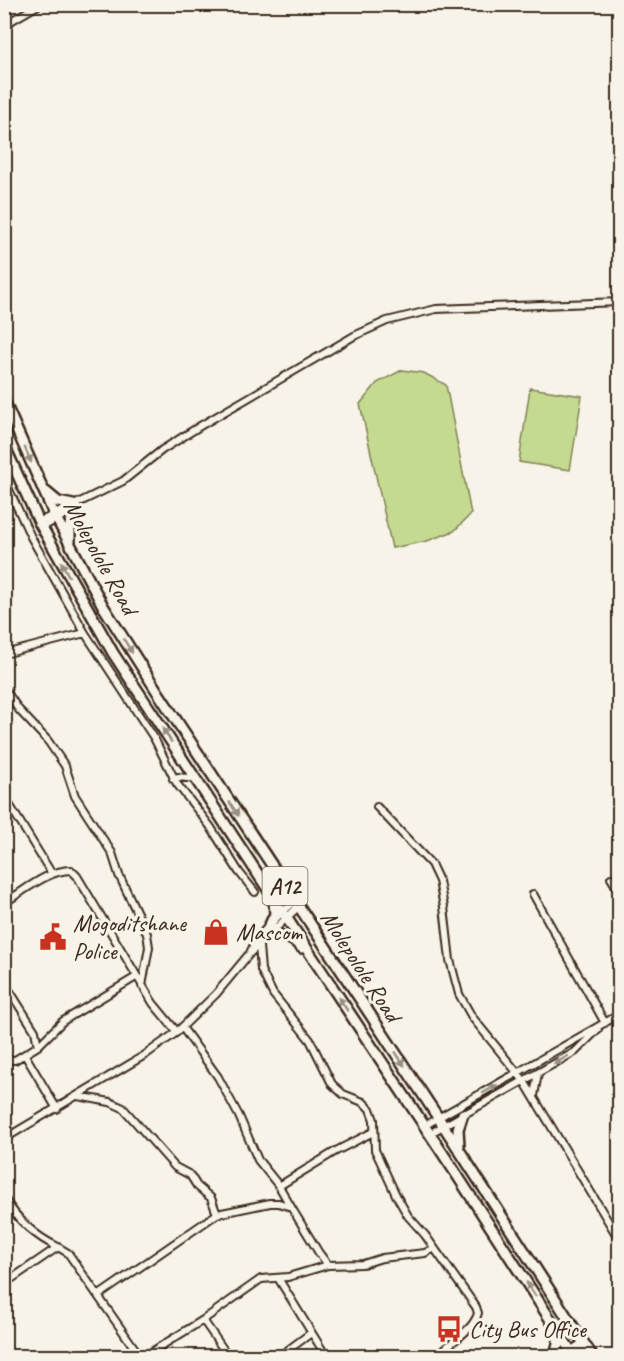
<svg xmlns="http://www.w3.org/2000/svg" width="624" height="1361" font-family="Caveat,sans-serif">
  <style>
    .green { fill: #c4da90; stroke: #808257; stroke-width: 1.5 }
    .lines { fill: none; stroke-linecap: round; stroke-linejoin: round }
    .minor-casing { stroke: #3b2a1e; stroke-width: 10 }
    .tertiary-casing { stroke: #3b2a1e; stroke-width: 12 }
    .primary-casing { stroke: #3b2a1e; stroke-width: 14 }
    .minor { stroke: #f7f3e8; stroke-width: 6 }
    .tertiary { stroke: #f7f3e8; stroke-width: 8 }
    .primary { stroke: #f7f3e8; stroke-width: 9 }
    .oneway { fill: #998e83 }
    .labels { text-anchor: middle; stroke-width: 6; stroke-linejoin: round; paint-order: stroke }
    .shield { fill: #f7f3e8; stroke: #73665b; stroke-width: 1.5 }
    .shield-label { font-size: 22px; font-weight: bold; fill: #3b2a1e }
    .street-label { font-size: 24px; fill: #3b2a1e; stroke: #f7f3e8 }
    .poi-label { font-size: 24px; fill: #3b2a1e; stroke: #f7f3e8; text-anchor: start }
  </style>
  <rect width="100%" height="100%" fill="#f7f3e8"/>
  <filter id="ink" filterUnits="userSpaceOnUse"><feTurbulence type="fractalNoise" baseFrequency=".0167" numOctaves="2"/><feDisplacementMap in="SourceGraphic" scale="12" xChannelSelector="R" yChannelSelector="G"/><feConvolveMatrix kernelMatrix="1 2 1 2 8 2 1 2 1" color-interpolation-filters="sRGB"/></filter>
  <g filter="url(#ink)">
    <path class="green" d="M402,370L424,373L446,385L471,514L454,531L427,541L392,548L360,404L377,383Z
      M530,388L582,396L570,470L519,462Z"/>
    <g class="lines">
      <defs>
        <path id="minor" d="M4,25L40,4
          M4,479L31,537L85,633L154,738L177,784L210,826L239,872L255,892
          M39,522L123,481L162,450L200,426L354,336L387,321L436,309L620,302
          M43,527L77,508
          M4,654L85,633
          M4,688L19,710L48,741L65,766L75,796L112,853L119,875L147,934L149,947L142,986
          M173,779L178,777L196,779
          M4,796L52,874
          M377,807L431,864L439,881L444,907L450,960L459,994L472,1017L524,1081L620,1241
          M611,878L620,893
          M533,894L605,1023
          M4,903C24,891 48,870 71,870L77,876L153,1003L177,1032
          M259,946L261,970L273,994L310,1040L332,1084L343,1094L363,1102L370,1109L374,1120L375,1150L396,1195L408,1216L425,1235L476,1307L478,1313C473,1332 449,1341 438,1356
          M250,953C258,933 279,915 295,901
          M4,982L35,1031L38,1046L15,1060H8L4,1056
          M182,1027L218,1077L239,1116L258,1160L279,1186
          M38,1046L63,1021L136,977
          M25,1055L57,1109
          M78,1096L110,1102L123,1108L175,1167L190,1175L197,1186L211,1198L217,1214
          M534,1096L538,1073
          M424,1126L620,1014
          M429,1134L575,1052L598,1029
          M4,1139L145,1055L177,1032L216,994L250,953L299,906
          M4,1198C17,1219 36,1237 58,1247
          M291,1207L279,1186L336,1151L373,1132
          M278,1278L326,1356
          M4,1284L58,1247L68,1253L140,1356
          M98,1296L217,1214L270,1203H279L291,1207L319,1253L328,1265
          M203,1320L228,1356
          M145,1356L203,1320L261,1279L288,1277L328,1265L363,1264L382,1258L425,1253L434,1248
          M280,1356L311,1333"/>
        <path id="tertiary" d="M564,1356L584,1343
          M578,1356L589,1350"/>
        <path id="primary" d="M4,401L54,514L103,606L157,691L443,1125L592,1356
          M4,445L39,522L113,653L311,955L455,1172L574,1356
          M46,492L58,502L73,505
          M70,541V525L76,508
          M269,927L275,914L274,901
          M265,938C282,933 290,936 302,948
          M459,1146L458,1129L463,1114
          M555,1356L558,1344V1332"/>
      </defs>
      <use href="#minor" class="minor-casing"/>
      <use href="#tertiary" class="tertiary-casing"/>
      <use href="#primary" class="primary-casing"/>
      <use href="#minor" class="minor"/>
      <use href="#tertiary" class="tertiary"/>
      <use href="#primary" class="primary"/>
    </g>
    <defs><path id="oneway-solid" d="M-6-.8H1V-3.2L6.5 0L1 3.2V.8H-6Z" transform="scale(1.5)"/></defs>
    <g class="oneway">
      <use href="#oneway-solid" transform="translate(28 455) rotate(67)"/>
      <use href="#oneway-solid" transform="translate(65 569) rotate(-118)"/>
      <use href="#oneway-solid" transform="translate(128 646) rotate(58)"/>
      <use href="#oneway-solid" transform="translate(167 735) rotate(-123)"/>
      <use href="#oneway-solid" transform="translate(234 809) rotate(57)"/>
      <use href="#oneway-solid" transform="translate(343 1004) rotate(-124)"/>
      <use href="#oneway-solid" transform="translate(400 1059) rotate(57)"/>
      <use href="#oneway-solid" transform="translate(561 1060) rotate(150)"/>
      <use href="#oneway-solid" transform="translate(490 1089) rotate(-30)"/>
      <use href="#oneway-solid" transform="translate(531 1289) rotate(-123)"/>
    </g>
  </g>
  <defs>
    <symbol id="shop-bare" viewBox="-9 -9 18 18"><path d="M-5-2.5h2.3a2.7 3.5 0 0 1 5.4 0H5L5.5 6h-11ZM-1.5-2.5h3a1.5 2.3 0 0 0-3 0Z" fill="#c8321e" stroke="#f7f3e8" stroke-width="2.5" paint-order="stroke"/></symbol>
    <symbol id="civic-bare" viewBox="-9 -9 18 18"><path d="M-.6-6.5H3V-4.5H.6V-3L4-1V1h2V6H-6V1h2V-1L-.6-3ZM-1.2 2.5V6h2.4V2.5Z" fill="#c8321e" stroke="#f7f3e8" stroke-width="2.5" paint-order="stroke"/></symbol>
    <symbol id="bus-bare" viewBox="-9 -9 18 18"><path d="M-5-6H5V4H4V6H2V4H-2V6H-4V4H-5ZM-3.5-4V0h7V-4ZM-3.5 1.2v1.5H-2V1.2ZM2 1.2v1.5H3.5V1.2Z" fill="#c8321e" stroke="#f7f3e8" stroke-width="2.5" paint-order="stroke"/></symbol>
  </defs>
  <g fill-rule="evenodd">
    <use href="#shop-bare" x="197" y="913" width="38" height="38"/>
    <use href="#civic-bare" x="34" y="918" width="38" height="38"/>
    <use href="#bus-bare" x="430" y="1310" width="38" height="38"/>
  </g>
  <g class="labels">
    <rect class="shield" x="262.5" y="867" width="45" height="38" rx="4.5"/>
    <g class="shield-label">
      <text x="285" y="894">A12</text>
    </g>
    <g class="street-label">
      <text transform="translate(101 557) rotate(61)" y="8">Molepolole Road</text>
      <text transform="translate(361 966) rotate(57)" y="8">Molepolole Road</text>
    </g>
    <g class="poi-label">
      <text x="73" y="931">Mogoditshane<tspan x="73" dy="28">Police</tspan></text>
      <text x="236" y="940">Mascom</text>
      <text x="469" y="1337">City Bus Office</text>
    </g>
  </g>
  <rect width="624" height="1361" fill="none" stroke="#f7f3e8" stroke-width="24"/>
  <rect x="12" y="12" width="600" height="1337" fill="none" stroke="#3b2a1e" stroke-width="2" filter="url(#ink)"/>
</svg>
